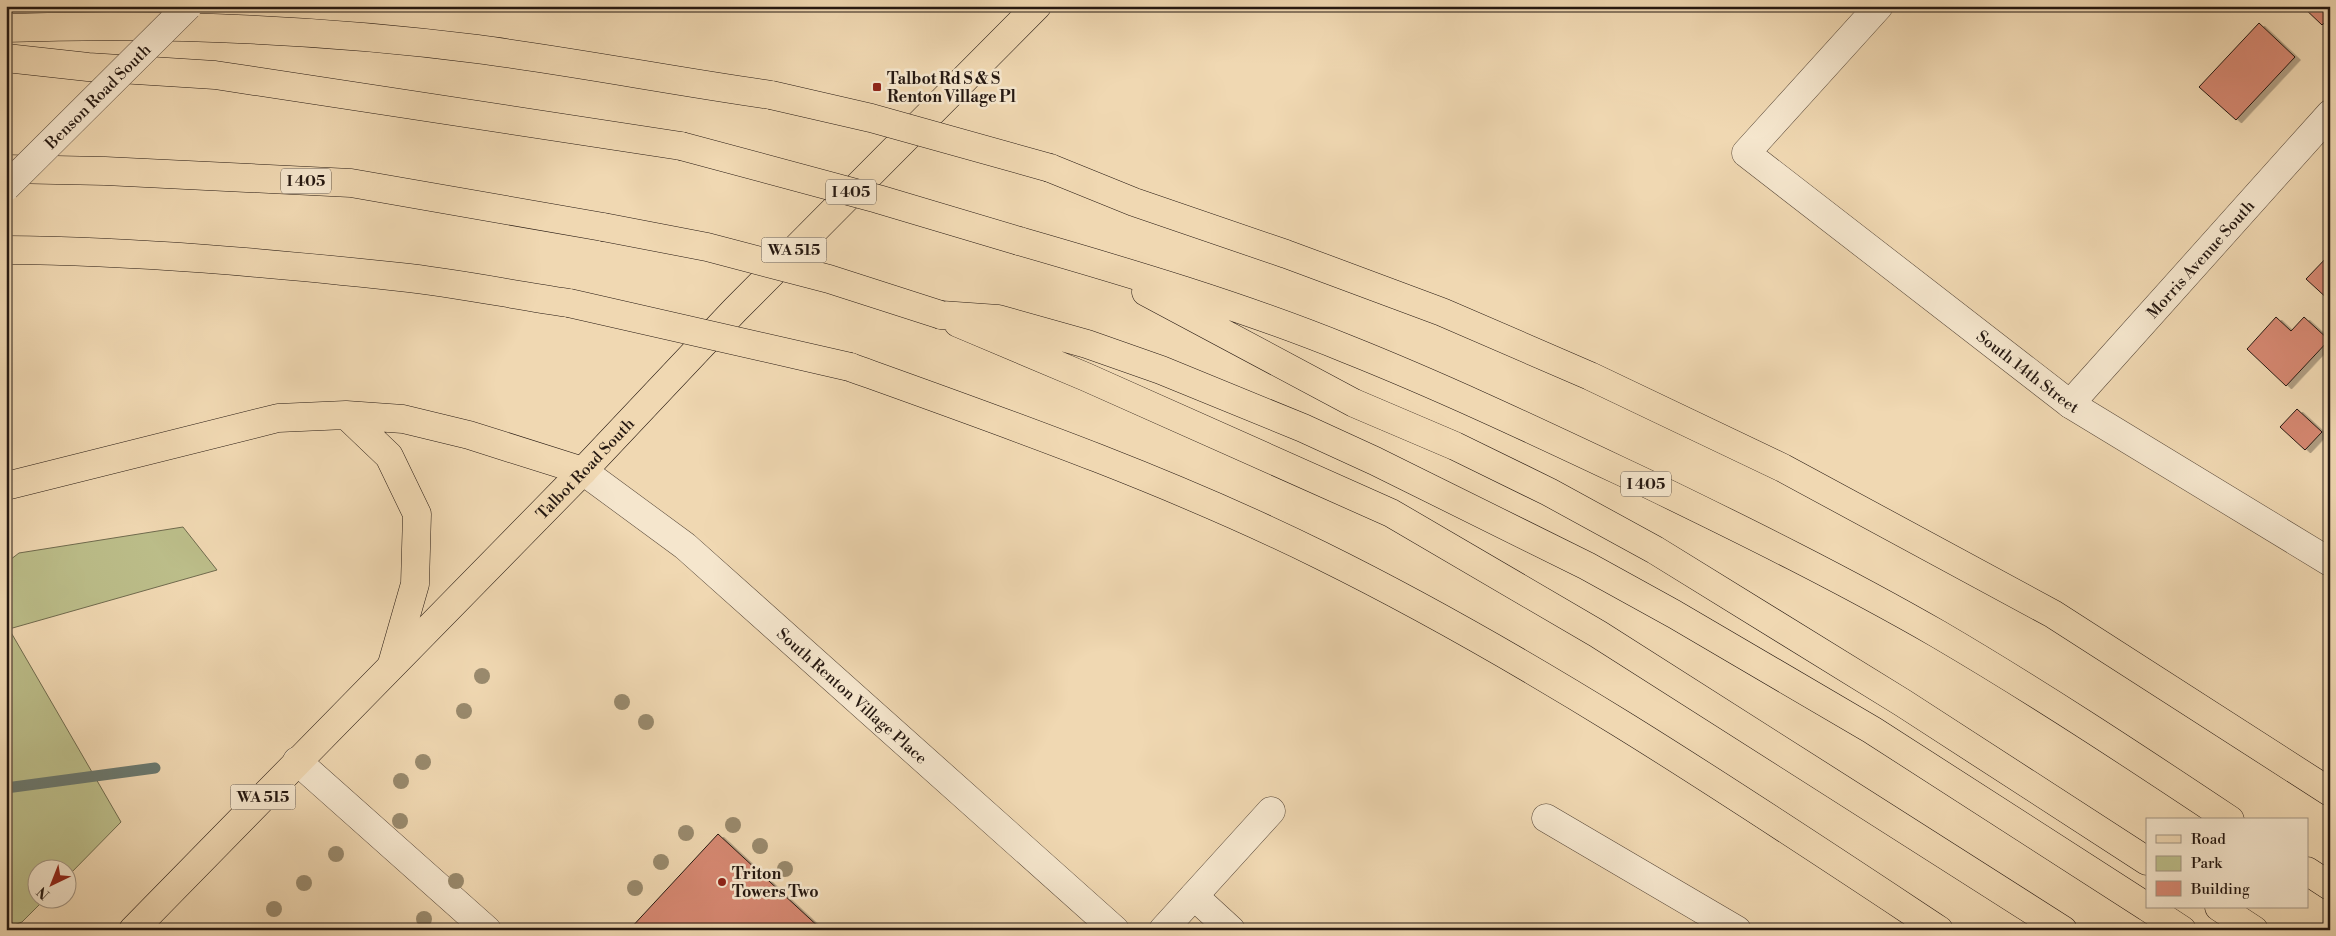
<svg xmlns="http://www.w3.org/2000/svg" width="2336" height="936" font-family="'Libre Bodoni',serif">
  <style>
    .green { fill: #bcbe8a; stroke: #706b4e }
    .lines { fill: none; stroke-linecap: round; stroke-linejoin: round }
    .stream { stroke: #6b796f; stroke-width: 11 }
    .building { fill: #d78973; stroke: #251811; filter: url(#shadow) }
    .minor-casing { stroke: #584839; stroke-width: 29 }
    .major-casing { stroke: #251811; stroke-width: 29 }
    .highway-casing { stroke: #251811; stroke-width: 29 }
    .minor { stroke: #f5e6cd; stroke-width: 28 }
    .major { stroke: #f0d8b2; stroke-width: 28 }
    .highway { stroke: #f0d8b2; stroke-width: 28 }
    .minor-bridge-casing { stroke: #584839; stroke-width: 29; stroke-linecap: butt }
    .highway-bridge-casing { stroke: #251811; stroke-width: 29; stroke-linecap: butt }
    .minor-bridge { stroke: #f5e6cd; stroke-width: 28 }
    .highway-bridge { stroke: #f0d8b2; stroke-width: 28 }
    .tree { fill: #998a6d }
    .poi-dot { fill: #8f2418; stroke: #f5e6cd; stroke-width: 2 }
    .labels { text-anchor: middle; stroke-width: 5; stroke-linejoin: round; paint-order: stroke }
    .shield { fill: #f5e6cd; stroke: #635649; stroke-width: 1 }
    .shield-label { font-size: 15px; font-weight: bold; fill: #251811 }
    .poi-label { font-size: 16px; font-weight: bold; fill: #251811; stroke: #f5e6cd; text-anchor: start }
    .street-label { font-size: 16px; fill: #251811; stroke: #f5e6cd }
  </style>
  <defs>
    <filter id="shadow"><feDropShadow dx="5.5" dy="3" stdDeviation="0" flood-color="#0004"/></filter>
  </defs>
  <rect width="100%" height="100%" fill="#f0d8b2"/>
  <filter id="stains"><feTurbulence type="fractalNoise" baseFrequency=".004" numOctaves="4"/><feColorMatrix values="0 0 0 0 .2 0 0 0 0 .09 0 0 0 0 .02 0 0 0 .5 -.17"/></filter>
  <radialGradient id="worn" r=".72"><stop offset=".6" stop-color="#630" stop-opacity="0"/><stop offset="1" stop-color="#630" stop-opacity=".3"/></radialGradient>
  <path class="green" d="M183,527L217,570L9,629L121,822L68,876V868H38V898L45,899L22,922L6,928V563L19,553Z"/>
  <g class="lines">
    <path class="stream" d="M6,788L155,768"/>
  </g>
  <path class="building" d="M2302,6H2330V17L2322,25Z
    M2259,23L2295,57L2236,120L2199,87Z
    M2330,254V301L2306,279Z
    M2276,317L2291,331L2304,317L2329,340L2286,386L2247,349Z
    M2297,409L2322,432L2305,450L2280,427Z
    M718,834L822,930H629Z"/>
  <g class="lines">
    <defs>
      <g id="minor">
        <path id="s1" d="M1879,6L1746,153L2070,404L2330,562"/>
        <path id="s2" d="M2070,404L2330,114"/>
        <path id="s3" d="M583,471L685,546L1115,930"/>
        <path d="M297,761L487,930"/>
        <path d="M1546,818L1737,930"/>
        <path d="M1194,896L1231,930"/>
        <path d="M1163,930L1271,811"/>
      </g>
      <g id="major">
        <path id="s4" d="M133,930L583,471L735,310L1037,6"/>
      </g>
      <path id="highway" d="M6,28C164,23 321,29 477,49C576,62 673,81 771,95
        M6,58L88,67L215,75L681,146
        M1050,168L1134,202L1286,254L1442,312L1590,376L1783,468L2053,614L2330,792
        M6,169L105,171L351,183L603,227
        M1019,241C1130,273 1241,306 1347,349C1450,390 1550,438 1650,485C1747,532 1844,580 1938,634C2037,692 2134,756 2230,820
        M6,250C137,251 270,263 400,277C457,283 513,295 569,303
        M1146,292L1354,403L1455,446L1549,492L1655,550L1903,703L2147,861
        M941,315L998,319L1087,344L1161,370L1303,428L1375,461L1587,566L1674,614L1872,730L2147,907
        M958,323L1086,377L1391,513L1598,634L2063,930
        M850,367C1009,424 1168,480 1320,555C1537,662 1738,797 1939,930
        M346,415L389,456L417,514L415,584L392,664
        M6,486L278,418L346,415L403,419L469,435L583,471
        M2307,871L2330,886
        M2147,907L2182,930
        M2219,907L2254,930"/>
    </defs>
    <use href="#minor" class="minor-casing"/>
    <use href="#major" class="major-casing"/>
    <use href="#highway" class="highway-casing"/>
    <use href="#minor" class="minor"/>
    <use href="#major" class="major"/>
    <use href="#highway" class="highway"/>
    <defs>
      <g id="minor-bridge">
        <path id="s5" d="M6,187L188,6"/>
      </g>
      <path id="highway-bridge" d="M771,95L871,118L1050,168
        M681,146L878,199L1019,241
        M603,227L707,247L829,279L941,315
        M569,303L850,367"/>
    </defs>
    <use href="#minor-bridge" class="minor-bridge-casing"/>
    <use href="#highway-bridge" class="highway-bridge-casing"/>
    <use href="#minor-bridge" class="minor-bridge"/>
    <use href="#highway-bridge" class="highway-bridge"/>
  </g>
  <g class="tree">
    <circle cx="482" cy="676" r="8"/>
    <circle cx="622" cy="702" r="8"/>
    <circle cx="464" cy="711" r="8"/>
    <circle cx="646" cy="722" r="8"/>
    <circle cx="423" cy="762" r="8"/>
    <circle cx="401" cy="781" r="8"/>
    <circle cx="400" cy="821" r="8"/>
    <circle cx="733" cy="825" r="8"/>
    <circle cx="686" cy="833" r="8"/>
    <circle cx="760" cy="846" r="8"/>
    <circle cx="336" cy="854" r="8"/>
    <circle cx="661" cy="862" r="8"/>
    <circle cx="785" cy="869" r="8"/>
    <circle cx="456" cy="881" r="8"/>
    <circle cx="304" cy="883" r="8"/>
    <circle cx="635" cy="888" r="8"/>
    <circle cx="274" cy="909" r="8"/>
    <circle cx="424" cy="919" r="8"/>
  </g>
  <g class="poi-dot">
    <rect x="872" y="82" width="10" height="10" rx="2.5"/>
    <circle cx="722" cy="882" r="5"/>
  </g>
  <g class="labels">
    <g class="shield">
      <rect x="281" y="168.5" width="50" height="25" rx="4"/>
      <rect x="826" y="179.5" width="50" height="25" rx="4"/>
      <rect x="761.5" y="237.5" width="65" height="25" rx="4"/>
      <rect x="1621" y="471.5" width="50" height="25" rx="4"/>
      <rect x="230.5" y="784.5" width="65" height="25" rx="4"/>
    </g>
    <g class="shield-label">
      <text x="306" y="186">I 405</text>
      <text x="851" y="197">I 405</text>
      <text x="794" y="255">WA 515</text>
      <text x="1646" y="489">I 405</text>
      <text x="263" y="802">WA 515</text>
    </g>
    <g class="poi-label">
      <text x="887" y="84">Talbot Rd S &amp; S<tspan x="887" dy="18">Renton Village Pl</tspan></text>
      <text x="732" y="879">Triton<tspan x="732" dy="18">Towers Two</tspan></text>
    </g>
    <g class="street-label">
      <text dy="6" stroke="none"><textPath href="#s5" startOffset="129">Benson Road South</textPath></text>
      <text dy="6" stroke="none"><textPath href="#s2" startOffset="195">Morris Avenue South</textPath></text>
      <text dy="6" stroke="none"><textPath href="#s1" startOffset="555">South 14th Street</textPath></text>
      <text dy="6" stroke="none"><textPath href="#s4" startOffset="646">Talbot Road South</textPath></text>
      <text dy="6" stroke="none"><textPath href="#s3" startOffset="351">South Renton Village Place</textPath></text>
    </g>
  </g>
  <rect width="2336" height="936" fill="none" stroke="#f0d8b2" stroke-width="25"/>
  <rect x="8" y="8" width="2321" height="921" fill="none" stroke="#251811" stroke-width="2.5"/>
  <rect x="12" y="12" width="2311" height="911" fill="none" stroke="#251811"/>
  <rect x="2146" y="818" width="162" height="90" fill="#f5e6cd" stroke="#a29482"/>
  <rect x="2156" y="835" width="25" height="8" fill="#f0d8b2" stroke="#a29482"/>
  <text x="2191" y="844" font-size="15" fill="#251811">Road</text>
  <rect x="2156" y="856" width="25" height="15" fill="#bcbe8a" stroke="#a29482"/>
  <text x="2191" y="868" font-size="15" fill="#251811">Park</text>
  <rect x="2156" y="881" width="25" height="15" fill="#d78973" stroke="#a29482"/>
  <text x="2191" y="894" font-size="15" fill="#251811">Building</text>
  <g transform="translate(52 884) rotate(223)"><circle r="24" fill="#f5e6cd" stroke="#a29482"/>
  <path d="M0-4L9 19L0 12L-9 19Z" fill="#8f2418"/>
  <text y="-8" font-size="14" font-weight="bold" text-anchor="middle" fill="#251811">N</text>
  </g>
  <rect width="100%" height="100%" filter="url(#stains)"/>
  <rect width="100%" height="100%" fill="url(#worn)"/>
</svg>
